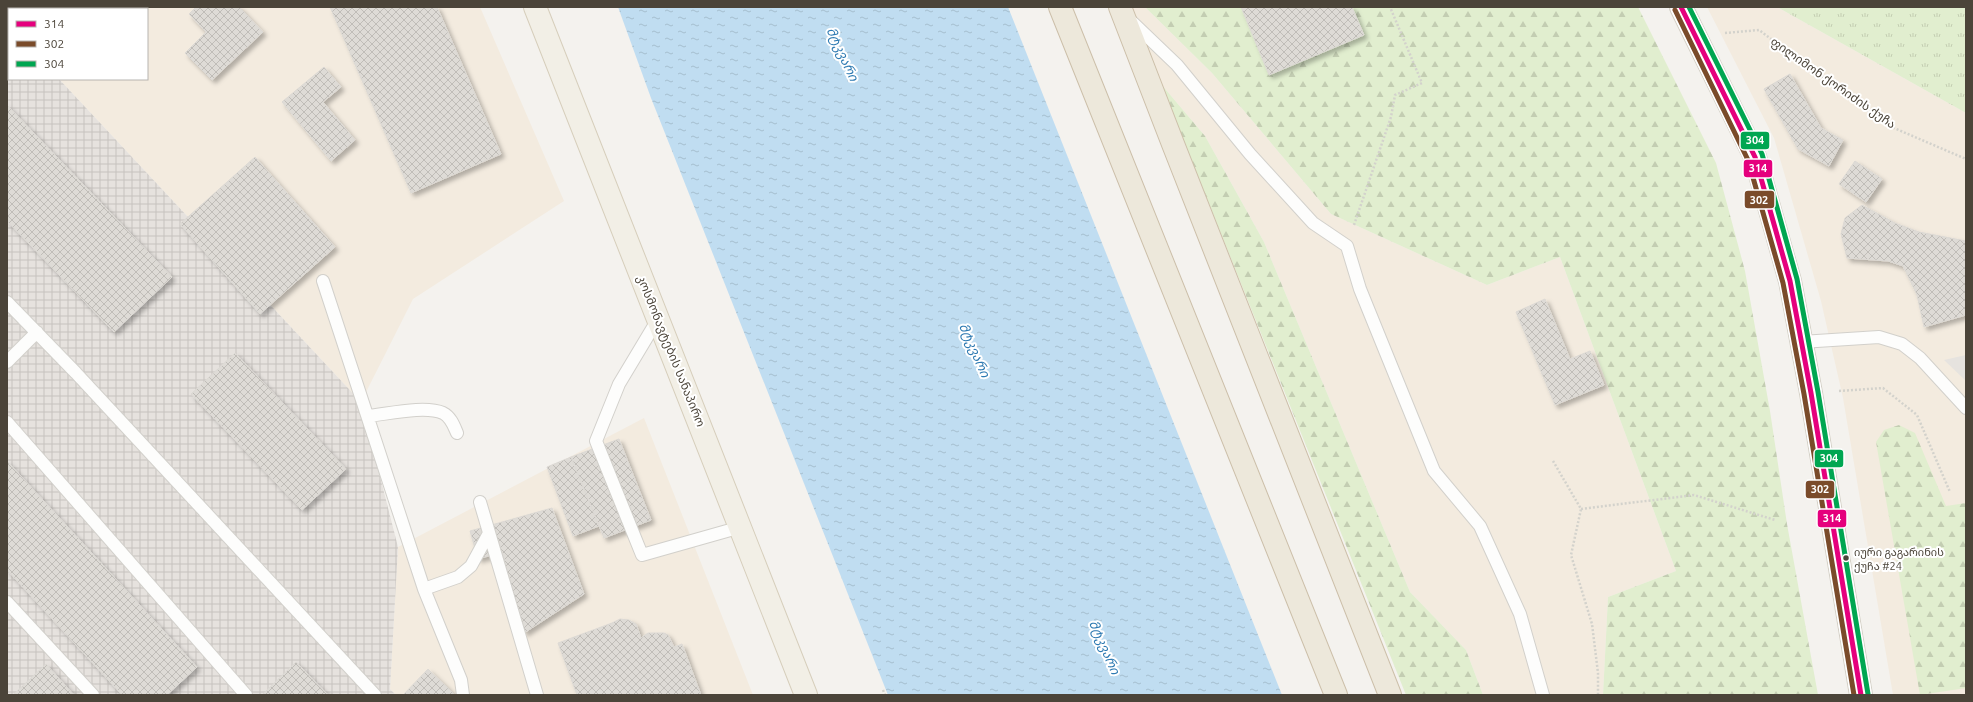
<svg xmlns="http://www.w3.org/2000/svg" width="1973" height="702" font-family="Ubuntu,'Noto Sans Georgian',sans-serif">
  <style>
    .commercial { fill: #f3ebdf }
    .industrial { fill: url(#industrial-grid) }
    .grass { fill: url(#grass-tufts) }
    .forest { fill: url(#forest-firs) }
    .parking { fill: #e6e3df }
    .water { fill: url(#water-ripples) }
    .building { fill: url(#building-cross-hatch); stroke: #dcd9d4; filter: url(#shadow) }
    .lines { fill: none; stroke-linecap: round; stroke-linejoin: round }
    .lane-casing { stroke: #d2d0cb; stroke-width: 14 }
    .secondary-casing { stroke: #d3cfc5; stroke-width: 24 }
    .primary-casing { stroke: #d6cebb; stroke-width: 24 }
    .highway-casing { stroke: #ccbfa9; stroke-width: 24 }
    .path { stroke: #d3d2cc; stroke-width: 2.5; stroke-dasharray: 2 2; stroke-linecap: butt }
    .lane { stroke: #fdfdfc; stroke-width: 12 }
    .secondary { stroke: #f7f6f1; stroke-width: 22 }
    .primary { stroke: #f2efe6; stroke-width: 22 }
    .highway { stroke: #ede8db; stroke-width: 22 }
    .bus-1-casing { stroke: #fff; stroke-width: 8 }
    .bus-2-casing { stroke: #fff; stroke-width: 8 }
    .bus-3-casing { stroke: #fff; stroke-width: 8 }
    .bus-1 { stroke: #e5007d; stroke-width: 5 }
    .bus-2 { stroke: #7a4b2a; stroke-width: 5 }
    .bus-3 { stroke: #00a651; stroke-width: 5 }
    .bus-dot { fill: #4b4439; stroke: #fff; stroke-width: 1.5 }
    .labels { text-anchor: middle; stroke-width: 4; stroke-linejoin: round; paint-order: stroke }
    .bus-label { font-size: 11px; fill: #4b4439; stroke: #fff; text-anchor: start }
    .street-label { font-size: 12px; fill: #4b4439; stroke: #fff }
    .water-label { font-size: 13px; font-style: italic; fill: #2e7ab2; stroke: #fff }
    .line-badge { stroke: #fff; stroke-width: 1.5 }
    .badge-label { font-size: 11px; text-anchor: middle; font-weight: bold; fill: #fff }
  </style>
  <defs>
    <pattern id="industrial-grid" width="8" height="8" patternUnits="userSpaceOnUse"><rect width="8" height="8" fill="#e6e2de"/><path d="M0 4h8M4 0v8" fill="none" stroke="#c7c3bf"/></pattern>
    <pattern id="grass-tufts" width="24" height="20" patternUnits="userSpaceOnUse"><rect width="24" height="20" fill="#e1eecf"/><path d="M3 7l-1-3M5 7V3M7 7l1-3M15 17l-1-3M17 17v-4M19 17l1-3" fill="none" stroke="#c3cdb2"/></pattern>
    <pattern id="forest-firs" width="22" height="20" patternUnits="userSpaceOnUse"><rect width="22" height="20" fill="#e1eecf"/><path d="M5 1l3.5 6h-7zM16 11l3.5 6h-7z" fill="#c3cdb2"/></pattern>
    <pattern id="water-ripples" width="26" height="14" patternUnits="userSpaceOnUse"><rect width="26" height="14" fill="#c0ddf1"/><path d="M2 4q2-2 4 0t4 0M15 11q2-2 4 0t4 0" fill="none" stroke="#a6bfcf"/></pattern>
    <pattern id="building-cross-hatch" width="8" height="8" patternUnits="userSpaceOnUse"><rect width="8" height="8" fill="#dedbd6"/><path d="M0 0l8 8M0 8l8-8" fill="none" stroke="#c0bdb8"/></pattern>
    <filter id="shadow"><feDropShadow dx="3.5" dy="3.5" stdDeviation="2" flood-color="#0004"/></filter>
  </defs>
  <rect width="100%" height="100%" fill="#f4f2ee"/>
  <path class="commercial" d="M7,7H480L564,201L413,299L361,402L59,79H147V9H9V26L7,24Z
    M1132,7H1145L1212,73L1331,214L1487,285L1560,257L1676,571L1608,597L1603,695H1483L1466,650L1410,592L1264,242L1205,136L1161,84Z
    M1707,7H1777L1966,113V695H1893L1843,398L1821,301L1774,138Z
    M644,418L753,695H396L390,689L398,547Z"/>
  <path class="industrial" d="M7,24L9,26V79H59L361,402L398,547L390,689L396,695H7Z"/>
  <path class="grass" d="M1777,7H1966V113Z"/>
  <path class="forest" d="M1145,7H1638L1716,163L1745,271L1770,411L1787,524L1818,695H1603L1608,597L1676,571L1560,257L1487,285L1331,214L1212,73Z
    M1161,84L1205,136L1264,242L1410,592L1466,650L1483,695H1406Z
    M1899,425L1915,433L1946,506L1966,503V688L1920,695L1876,442L1884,430Z"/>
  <path class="parking" d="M1966,355V381L1944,360Z"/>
  <path class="water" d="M618,7H1008L1282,695H888L651,98Z"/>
  <path class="building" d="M196,7H239L263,32L212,80L185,53L206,32L189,14Z
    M330,7H437L501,154L411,193Z
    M1241,7H1352L1364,35L1269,75Z
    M324,67L341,87L323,102L355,140L331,161L282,102Z
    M1790,74L1821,128L1843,140L1829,166L1798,149L1764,89Z
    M7,105L172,277L114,332L7,221Z
    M255,157L335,247L260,314L180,224Z
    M1855,161L1882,179L1866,202L1839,184Z
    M1862,205L1895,223L1919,232L1966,241V315L1924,327L1917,295L1903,266L1888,261L1847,258L1841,234L1845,218Z
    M1545,299L1570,359L1590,351L1604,385L1555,405L1516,312Z
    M235,353L346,469L302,510L191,394Z
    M619,439L651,520L604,538L571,457Z
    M571,457L599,526L573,536L547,467Z
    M7,461L197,667L167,695H122L7,570Z
    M552,508L584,594L524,633L502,552L478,559L470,531Z
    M620,619L629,620L636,624L641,638L648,633H664L668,635L674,647L682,644L701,695H577L558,643L612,623Z
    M296,662L328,695H262Z
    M46,664L74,695H13Z
    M428,669L455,695H403Z"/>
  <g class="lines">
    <defs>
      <path id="lane" d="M1130,20L1177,65L1250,154L1313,223L1347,246L1360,289L1434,471L1480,526L1520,614L1543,695
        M323,281L424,589L461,680L463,695
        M7,302L76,373L375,695
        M658,319L619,384L596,441L642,555L741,527
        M1801,342L1879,337L1902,344L1920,358L1966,408
        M7,362L37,332
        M368,416C388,414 425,405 443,413C451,417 454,426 457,433
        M7,422L246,695
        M480,502L537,695
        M424,589L458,577L471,566L489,533
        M7,602L93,695"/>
      <path id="secondary" d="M1681,7L1755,157L1790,281L1811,393L1861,695"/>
      <path id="primary" d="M535,7L806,695"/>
      <path id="highway" d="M1060,7L1336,695
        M1120,7L1173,144L1390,695"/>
    </defs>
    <use href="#lane" class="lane-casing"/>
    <use href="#secondary" class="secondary-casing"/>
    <use href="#primary" class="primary-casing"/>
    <use href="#highway" class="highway-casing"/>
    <path class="path" d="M1725,33L1759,30L1887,125L1966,159
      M1354,225L1391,117L1395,95L1422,83L1390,7
      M1839,391L1883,388L1917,415L1950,492
      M1553,461L1581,509L1571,555L1592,624L1598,673V695
      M1581,509L1694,495L1775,520
      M883,690L885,695"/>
    <use href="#lane" class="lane"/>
    <use href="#secondary" class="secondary"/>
    <use href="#primary" class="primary"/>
    <use href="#highway" class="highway"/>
    <defs>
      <path id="bus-1" d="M1681,7L1755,157L1790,281L1811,393L1861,695"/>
      <path id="bus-2" d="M1675,10L1748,160L1783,283L1804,394L1854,695"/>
      <path id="bus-3" d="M1689,7L1762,154L1797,279L1818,392L1868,694"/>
    </defs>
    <use href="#bus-1" class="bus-1-casing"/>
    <use href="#bus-2" class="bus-2-casing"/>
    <use href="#bus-3" class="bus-3-casing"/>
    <use href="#bus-1" class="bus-1"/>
    <use href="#bus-2" class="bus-2"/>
    <use href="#bus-3" class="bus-3"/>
  </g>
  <circle class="bus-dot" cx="1846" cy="558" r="3.5"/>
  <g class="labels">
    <g class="bus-label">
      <text x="1854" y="556">იური გაგარინის<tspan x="1854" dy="14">ქუჩა #24</tspan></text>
    </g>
    <g class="street-label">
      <text transform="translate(1833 83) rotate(35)" y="4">ფილიმონ ქორიძის ქუჩა</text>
      <text transform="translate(671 351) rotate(68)" y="4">კოსმონავტების სანაპირო</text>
    </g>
    <g class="water-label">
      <text transform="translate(843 54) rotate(65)" y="5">მტკვარი</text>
      <text transform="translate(975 350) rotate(66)" y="5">მტკვარი</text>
      <text transform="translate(1105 647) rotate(66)" y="5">მტკვარი</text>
    </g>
  </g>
  <g class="line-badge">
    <rect x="1740" y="131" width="30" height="19" rx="4" fill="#00a651"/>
    <rect x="1743" y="159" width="30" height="19" rx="4" fill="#e5007d"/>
    <rect x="1744" y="190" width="31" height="19" rx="4" fill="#7a4b2a"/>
    <rect x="1814" y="449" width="30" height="19" rx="4" fill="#00a651"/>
    <rect x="1805" y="480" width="30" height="19" rx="4" fill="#7a4b2a"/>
    <rect x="1817" y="509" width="30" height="19" rx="4" fill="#e5007d"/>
  </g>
  <g class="badge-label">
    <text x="1755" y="144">304</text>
    <text x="1758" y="172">314</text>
    <text x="1759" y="204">302</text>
    <text x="1829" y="462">304</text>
    <text x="1820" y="493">302</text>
    <text x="1832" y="522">314</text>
  </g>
  <rect width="1973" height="702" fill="none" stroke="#4b4439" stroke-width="16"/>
  <rect x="8" y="8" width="140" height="72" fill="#ffffff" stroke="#b7b4b0"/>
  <rect x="16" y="21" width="20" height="6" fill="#e5007d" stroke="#b7b4b0"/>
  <text x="44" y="28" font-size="12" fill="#4b4439">314</text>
  <rect x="16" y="41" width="20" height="6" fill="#7a4b2a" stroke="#b7b4b0"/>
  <text x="44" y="48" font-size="12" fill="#4b4439">302</text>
  <rect x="16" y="61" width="20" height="6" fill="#00a651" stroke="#b7b4b0"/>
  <text x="44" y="68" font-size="12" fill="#4b4439">304</text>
</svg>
